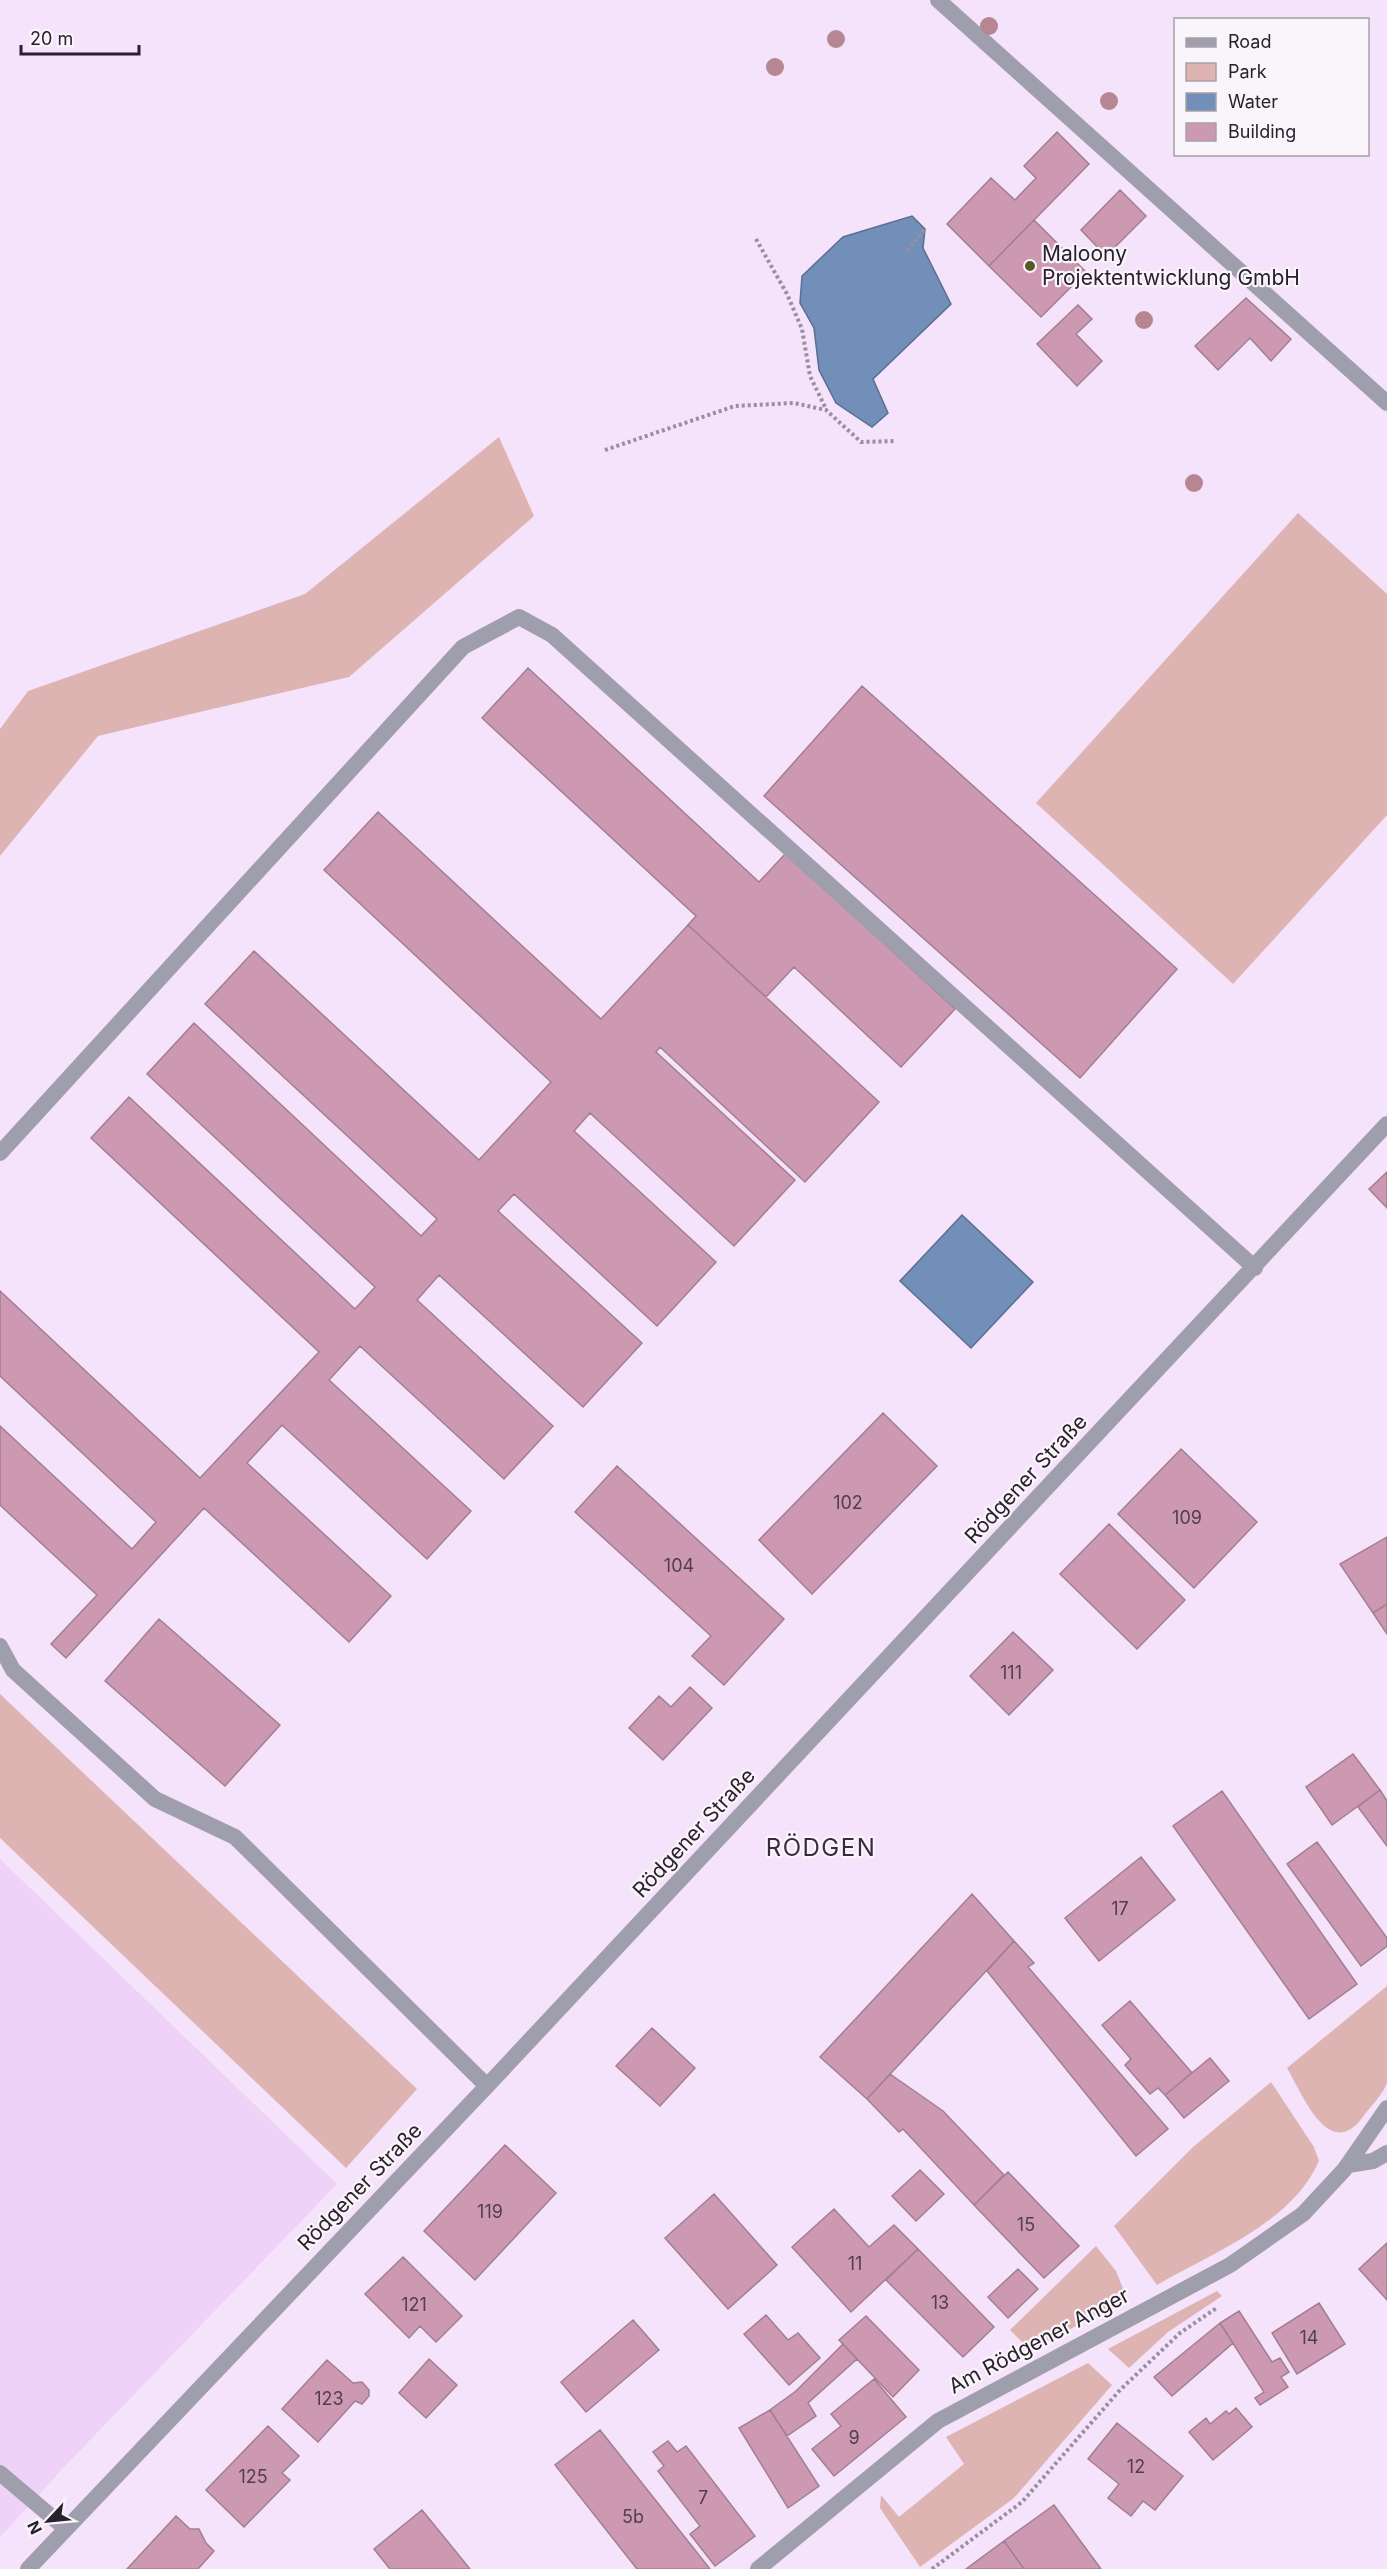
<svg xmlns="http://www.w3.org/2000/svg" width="1387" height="2569" font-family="Inter,sans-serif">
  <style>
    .built { fill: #eed2f7 }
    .green { fill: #deb4b3 }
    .water { fill: #728fb9; stroke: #5c6e8f; stroke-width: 1.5 }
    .building { fill: #cd99b2; stroke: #a27f8f; stroke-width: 1.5 }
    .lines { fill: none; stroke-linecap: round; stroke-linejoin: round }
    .path { stroke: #9b8da0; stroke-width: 4; stroke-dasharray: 3 3; stroke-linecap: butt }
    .service { stroke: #9e9ead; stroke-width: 16 }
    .minor { stroke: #9e9ead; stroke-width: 16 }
    .tertiary { stroke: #9e9ead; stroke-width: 16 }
    .tree { fill: #b68693 }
    .poi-dot { fill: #585927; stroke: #faf5fb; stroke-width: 2 }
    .labels { text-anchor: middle; stroke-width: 4.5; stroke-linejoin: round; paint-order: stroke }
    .number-label { font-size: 18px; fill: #523f4e }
    .poi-label { font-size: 21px; fill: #29212c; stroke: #faf5fb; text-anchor: start }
    .street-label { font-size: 21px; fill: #29212c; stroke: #faf5fb }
    .quarter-label { font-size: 24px; letter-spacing: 1.5px; fill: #3b2940; stroke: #faf5fb }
  </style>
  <rect width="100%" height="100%" fill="#f5e2fb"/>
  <path class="built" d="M0,1859L337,2184L66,2465L0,2537Z"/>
  <path class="green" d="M499,437L534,516L349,677L98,736L0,856V729L28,691L305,594Z
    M1298,513L1387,594V815L1233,984L1036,803Z
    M0,1694L417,2089L346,2168L0,1838Z
    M1387,1986C1387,2004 1387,2071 1387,2083C1383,2094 1372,2105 1365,2114C1330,2165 1304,2097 1287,2068Z
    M1271,2082L1314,2147L1319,2161C1292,2223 1212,2253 1157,2285L1114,2226L1193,2147Z
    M1096,2246L1116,2271L1124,2291L1119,2302L1031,2351L1010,2330Z
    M1217,2291L1222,2296L1168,2332L1129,2368L1108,2349Z
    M1088,2363L1112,2385L1014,2498L920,2567L880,2508L881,2495L899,2517L964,2464L946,2437Z"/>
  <path class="water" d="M912,216L925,229L923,248L951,304L873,379L888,413L872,427L836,403L819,370L814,328L800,303L802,276L843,237Z
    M962,1215L1033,1282L971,1348L900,1281Z"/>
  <path class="building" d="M1057,132L1089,164L989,266L947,224L991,178L1015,200L1036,178L1024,166Z
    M1120,190L1146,216L1106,256L1081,230Z
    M1034,220L1086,272L1041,317L989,266Z
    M1246,298L1291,339L1271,361L1250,338L1218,370L1195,346Z
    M1078,305L1092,319L1076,334L1102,361L1077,386L1037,344Z
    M528,668L759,882L786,853L955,1009L901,1067L794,967L766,997L688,925L696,916L482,718Z
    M862,686L1177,969L1080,1078L764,796Z
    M378,812L601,1019L688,925L879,1102L805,1182L660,1047L656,1052L795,1180L734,1246L590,1113L574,1131L716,1262L657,1326L514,1194L498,1211L642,1343L583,1407L439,1275L417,1300L553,1426L504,1479L360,1346L329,1380L471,1511L427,1559L282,1425L247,1463L391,1596L349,1642L204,1508L66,1658L51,1644L97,1595L0,1505V1426L132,1549L156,1522L0,1376V1291L200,1478L319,1352L91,1138L129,1097L355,1309L375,1287L147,1074L194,1023L421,1236L437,1219L205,1004L254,951L479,1160L551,1082L324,870Z
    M1387,1172V1208L1369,1189Z
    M883,1413L937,1466L812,1594L759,1540Z
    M1181,1449L1257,1522L1194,1588L1118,1514Z
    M617,1466L784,1619L724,1685L692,1656L711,1636L575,1512Z
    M1109,1524L1185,1600L1137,1649L1060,1574Z
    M1387,1537V1604L1373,1613L1340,1564Z
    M1387,1604V1634L1373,1613Z
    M159,1619L280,1725L225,1786L105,1681Z
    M1013,1632L1053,1670L1009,1715L970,1676Z
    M690,1687L712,1708L663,1760L629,1728L659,1696L671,1707Z
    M1353,1754L1380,1790L1332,1825L1306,1787Z
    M1380,1790L1387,1801V1846L1358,1807Z
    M1222,1791L1357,1984L1309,2019L1173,1826Z
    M1317,1842L1387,1938V1946L1361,1966L1287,1864Z
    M1141,1857L1175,1900L1099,1961L1065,1918Z
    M972,1894L1014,1941L867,2099L820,2057Z
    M1014,1941L1034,1963L1028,1967L1168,2129L1136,2156L987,1971Z
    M1130,2001L1192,2073L1165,2095L1158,2088L1150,2094L1125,2065L1131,2059L1102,2025Z
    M652,2028L695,2068L660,2106L616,2066Z
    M1210,2058L1229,2081L1184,2118L1165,2095Z
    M890,2074L943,2111L1004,2175L974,2205L903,2129L899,2132L867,2099Z
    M505,2145L556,2193L475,2280L424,2231Z
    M920,2170L944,2194L916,2221L892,2196Z
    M1008,2172L1079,2246L1044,2278L974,2205Z
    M714,2194L777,2265L728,2309L665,2238Z
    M834,2209L869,2247L894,2225L918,2249L851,2312L792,2247Z
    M1387,2243V2300L1359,2269Z
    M918,2249L994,2327L963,2357L886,2280Z
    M403,2257L462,2316L436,2342L420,2326L409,2338L365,2294Z
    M1018,2269L1038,2289L1008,2318L988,2297Z
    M1319,2303L1345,2344L1297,2374L1272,2333Z
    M1239,2311L1272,2362L1280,2358L1289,2372L1281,2377L1288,2387L1260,2405L1255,2398L1264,2392L1220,2323Z
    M766,2315L788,2340L798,2333L820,2358L789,2385L744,2334Z
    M866,2316L919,2370L893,2397L839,2340Z
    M633,2320L659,2350L586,2412L561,2382Z
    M1220,2323L1233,2343L1172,2396L1154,2377Z
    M843,2344L857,2359L808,2403L816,2416L787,2436L770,2410L796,2391Z
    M429,2359L457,2385L426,2418L399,2393Z
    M327,2360L353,2383L362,2382L369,2390V2396L362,2404L355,2401L318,2442L282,2409Z
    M874,2379L906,2417L834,2476L812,2449L841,2426L831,2414Z
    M1236,2408L1252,2427L1213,2460L1189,2432L1206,2418L1210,2424L1226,2411L1229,2414Z
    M770,2410L819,2486L788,2508L739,2428Z
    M1117,2423L1183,2476L1155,2510L1143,2501L1131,2516L1108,2498L1119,2484L1088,2459Z
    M268,2426L299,2456L282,2473L290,2480L244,2527L206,2490Z
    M600,2430L710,2569H637L555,2465Z
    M668,2441L677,2452L686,2446L755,2536L715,2566L690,2534L700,2526L658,2471L664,2466L653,2452Z
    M1054,2505L1101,2569H1024L1004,2541Z
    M422,2510L470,2569H390L374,2549Z
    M176,2516L190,2529H199L206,2543L214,2551L198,2569H127Z
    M1004,2541L1024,2569H966Z"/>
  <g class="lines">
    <path class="path" d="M756,239L787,294L802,329L810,376L826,409
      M907,251L925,229
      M605,450L735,406L794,403L826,410L861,442L895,441
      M932,2569L1022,2502L1120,2390L1180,2333L1218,2307"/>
    <path class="service" d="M938,0L1387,403
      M0,1153L463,647L519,617L552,635L1255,1268
      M0,1646L13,1670L155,1799L235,1837L487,2086
      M1348,2165L1373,2161L1387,2153"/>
    <path class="minor" d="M0,2473L65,2528
      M758,2569L938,2421L1230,2265L1303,2214L1344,2170L1387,2108"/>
    <path class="tertiary" d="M28,2569L487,2086L1387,1124"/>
  </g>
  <g class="tree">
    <circle cx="989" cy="26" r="9"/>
    <circle cx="836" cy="39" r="9"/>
    <circle cx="775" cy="67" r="9"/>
    <circle cx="1109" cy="101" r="9"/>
    <circle cx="1144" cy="320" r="9"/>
    <circle cx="1194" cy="483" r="9"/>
  </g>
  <circle class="poi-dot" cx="1030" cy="266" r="6"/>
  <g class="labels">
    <g class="number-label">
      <text x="848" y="1509">102</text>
      <text x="1187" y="1524">109</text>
      <text x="679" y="1572">104</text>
      <text x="1011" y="1679">111</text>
      <text x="1120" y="1915">17</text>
      <text x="490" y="2218">119</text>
      <text x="1026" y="2231">15</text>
      <text x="855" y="2270">11</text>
      <text x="940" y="2309">13</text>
      <text x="414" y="2311">121</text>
      <text x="1309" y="2344">14</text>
      <text x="329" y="2405">123</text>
      <text x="854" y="2444">9</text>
      <text x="1136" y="2473">12</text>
      <text x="253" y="2483">125</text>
      <text x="703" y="2504">7</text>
      <text x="633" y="2523">5b</text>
    </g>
    <g class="poi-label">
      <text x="1042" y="261">Maloony<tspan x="1042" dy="24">Projektentwicklung GmbH</tspan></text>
    </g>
    <g class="street-label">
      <text transform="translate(1026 1479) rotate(-47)" y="7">Rödgener Straße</text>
      <text transform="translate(694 1833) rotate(-47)" y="7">Rödgener Straße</text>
      <text transform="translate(360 2187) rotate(-46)" y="7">Rödgener Straße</text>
      <text transform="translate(1039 2341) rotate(-28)" y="7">Am Rödgener Anger</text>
    </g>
    <g class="quarter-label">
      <text x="821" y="1856">RÖDGEN</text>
    </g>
  </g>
  <rect x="1174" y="18" width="195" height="138" fill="#faf5fb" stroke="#a6a0a8" stroke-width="1.5"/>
  <rect x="1186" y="38" width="30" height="9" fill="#9e9ead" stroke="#a6a0a8" stroke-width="1.5"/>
  <text x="1228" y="48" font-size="18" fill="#29212c">Road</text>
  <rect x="1186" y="63" width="30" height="18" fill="#deb4b3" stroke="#a6a0a8" stroke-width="1.5"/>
  <text x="1228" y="78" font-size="18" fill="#29212c">Park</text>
  <rect x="1186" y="93" width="30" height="18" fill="#728fb9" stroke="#a6a0a8" stroke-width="1.5"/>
  <text x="1228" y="108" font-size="18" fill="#29212c">Water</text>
  <rect x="1186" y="123" width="30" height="18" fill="#cd99b2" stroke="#a6a0a8" stroke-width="1.5"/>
  <text x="1228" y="138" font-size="18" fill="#29212c">Building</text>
  <g transform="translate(48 2521) rotate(244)" stroke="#faf5fb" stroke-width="4.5" paint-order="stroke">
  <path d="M0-4.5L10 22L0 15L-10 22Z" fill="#29212c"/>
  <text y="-9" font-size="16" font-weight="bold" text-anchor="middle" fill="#29212c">N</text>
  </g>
  <path d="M21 45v9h118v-9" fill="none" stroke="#29212c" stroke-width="3"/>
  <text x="30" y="45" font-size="18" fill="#29212c" stroke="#faf5fb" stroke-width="4.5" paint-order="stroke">20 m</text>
</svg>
